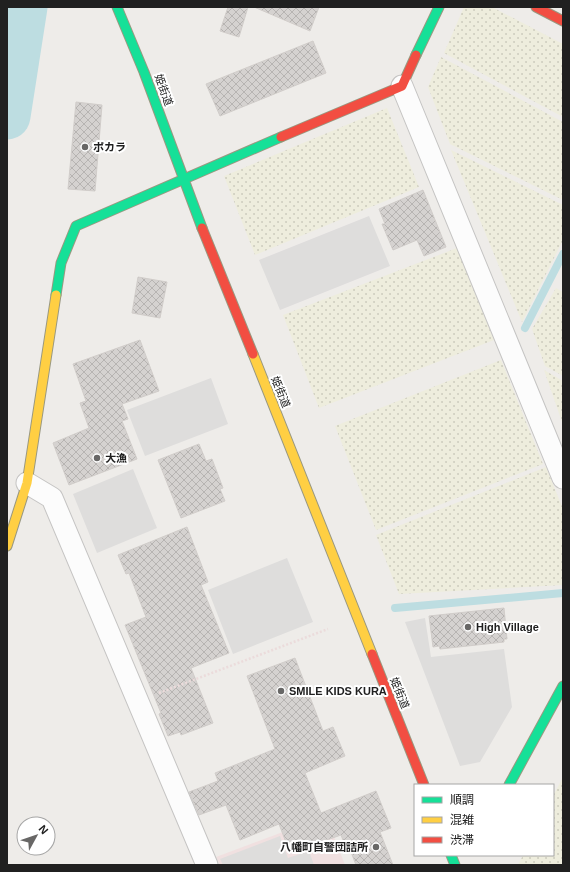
<svg xmlns="http://www.w3.org/2000/svg" width="570" height="872" font-family="Arial,'Noto Sans JP',sans-serif">
  <style>
    .commercial { fill: #f0e0e0 }
    .farmland { fill: url(#farmland-dots) }
    .parking { fill: #dedddc }
    .lines { fill: none; stroke-linecap: round; stroke-linejoin: round }
    .stream { stroke: #bddde1; stroke-width: 8 }
    .river { stroke: #bddde1; stroke-width: 47 }
    .building { fill: url(#building-cross-hatch); stroke: #d1cdca }
    .street-casing { stroke: #c5c4c3; stroke-width: 23 }
    .fast-casing { stroke: #999880; stroke-width: 11 }
    .slow-casing { stroke: #999880; stroke-width: 11 }
    .jam-casing { stroke: #999880; stroke-width: 11 }
    .path { stroke: #ebdbdb; stroke-width: 2.5; stroke-dasharray: 2 2; stroke-linecap: butt }
    .street { stroke: #fcfcfc; stroke-width: 21 }
    .fast { stroke: #16e098; stroke-width: 9 }
    .slow { stroke: #ffcf43; stroke-width: 9 }
    .jam { stroke: #f24e42; stroke-width: 9 }
    .poi-dot { fill: #686766; stroke: #fff; stroke-width: 1.5 }
    .labels { text-anchor: middle; stroke-width: 4; stroke-linejoin: round; paint-order: stroke }
    .street-label { font-size: 11px; fill: #202020; stroke: #fff }
    .poi-label { font-size: 11px; font-weight: bold; fill: #202020; stroke: #fff; text-anchor: start }
  </style>
  <defs>
    <pattern id="farmland-dots" width="8" height="8" patternUnits="userSpaceOnUse"><rect width="8" height="8" fill="#eeeddd"/><path d="M2 2h.1M6 6h.1" fill="none" stroke="#cccbbd" stroke-width="1.8" stroke-linecap="round"/></pattern>
    <pattern id="building-cross-hatch" width="8" height="8" patternUnits="userSpaceOnUse"><rect width="8" height="8" fill="#d5d2d0"/><path d="M0 0l8 8M0 8l8-8" fill="none" stroke="#b7b4b2"/></pattern>
  </defs>
  <rect width="100%" height="100%" fill="#eeece9"/>
  <path class="commercial" d="M326,816L345,865H220L216,857Z"/>
  <path class="farmland" d="M464,7H492L563,44V117L444,53Z
    M441,57L563,122V200L450,144L428,87Z
    M387,108L419,187L255,255L224,176Z
    M451,150L563,205V240L522,322Z
    M457,248L494,340L319,408L283,315Z
    M556,288L563,292V376L545,366L532,329Z
    M501,360L543,464L376,530L335,426Z
    M544,370L563,381V425Z
    M546,467L563,509V585L399,594L376,535Z
    M563,777V865H518L523,855H553V796Z"/>
  <path class="parking" d="M369,216L390,266L280,310L259,260Z
    M211,378L228,424L145,456L127,410Z
    M133,469L157,528L97,553L73,494Z
    M287,558L313,622L233,654L208,590Z
    M425,618L431,657L504,649L512,707L480,762L460,766L405,622Z
    M280,836L288,858L309,851L314,865H223L220,859Z"/>
  <g class="lines">
    <path class="stream" d="M525,328L563,254
      M395,608L563,593"/>
    <path class="river" d="M7,116L24,7"/>
  </g>
  <path class="building" d="M228,7H248L239,37L220,31Z
    M254,7H319L310,31Z
    M313,41L326,73L220,116L206,84Z
    M76,102L102,105L95,191L68,189Z
    M423,190L446,247L424,256L417,240L393,250L382,224H385L379,209Z
    M138,277L167,282L160,318L132,313Z
    M140,340L159,391L122,404L128,419L122,421L137,459L69,485L53,443L89,428L80,403L86,401L73,364Z
    M199,444L206,461L212,459L223,488L220,489L225,501L181,518L158,460Z
    M187,527L208,582L201,585L229,653L191,668L213,723L181,735L180,732L168,736L159,714L161,713L125,625L146,617L129,573L126,574L118,555Z
    M504,608L507,639H504V642L440,649L439,646L433,647L429,616Z
    M295,658L323,731L333,727L345,756L305,773L321,813L376,791L391,828L380,832L393,865H356L351,852L348,853L341,835L290,853L279,824L240,840L226,805L199,815L189,792L218,781L215,773L275,749L247,676Z"/>
  <g class="lines">
    <defs>
      <path id="street" d="M402,86L563,478
        M27,483L52,498L207,865"/>
      <path id="fast" d="M117,7L144,72L202,228
        M416,55L439,7
        M56,295L61,263L76,226L281,137
        M509,785L563,686
        M451,855L455,865"/>
      <path id="slow" d="M253,354L372,654
        M7,546L27,483L56,295"/>
      <path id="jam" d="M536,7L563,21
        M281,137L402,86L416,55
        M202,228L253,354
        M372,654L424,785"/>
    </defs>
    <use href="#street" class="street-casing"/>
    <use href="#fast" class="fast-casing"/>
    <use href="#slow" class="slow-casing"/>
    <use href="#jam" class="jam-casing"/>
    <path class="path" d="M159,693L328,629"/>
    <use href="#street" class="street"/>
    <use href="#fast" class="fast"/>
    <use href="#slow" class="slow"/>
    <use href="#jam" class="jam"/>
  </g>
  <g class="poi-dot">
    <circle cx="85" cy="147" r="4"/>
    <circle cx="97" cy="458" r="4"/>
    <circle cx="468" cy="627" r="4"/>
    <circle cx="281" cy="691" r="4"/>
    <circle cx="376" cy="847" r="4"/>
  </g>
  <g class="labels">
    <g class="street-label">
      <text transform="translate(164 90) rotate(70)" y="4">姫街道</text>
      <text transform="translate(281 392) rotate(68)" y="4">姫街道</text>
      <text transform="translate(400 693) rotate(68)" y="4">姫街道</text>
    </g>
    <g class="poi-label">
      <text x="93" y="151">ポカラ</text>
      <text x="105" y="462">大漁</text>
      <text x="476" y="631">High Village</text>
      <text x="289" y="695">SMILE KIDS KURA</text>
      <text x="368" y="851" text-anchor="end">八幡町自警団詰所</text>
    </g>
  </g>
  <rect width="570" height="872" fill="none" stroke="#202020" stroke-width="16"/>
  <rect x="414" y="784" width="140" height="72" fill="#ffffff" stroke="#a6a6a6"/>
  <rect x="422" y="797" width="20" height="6" fill="#16e098" stroke="#a6a6a6"/>
  <text x="450" y="804" font-size="12" fill="#202020">順調</text>
  <rect x="422" y="817" width="20" height="6" fill="#ffcf43" stroke="#a6a6a6"/>
  <text x="450" y="824" font-size="12" fill="#202020">混雑</text>
  <rect x="422" y="837" width="20" height="6" fill="#f24e42" stroke="#a6a6a6"/>
  <text x="450" y="844" font-size="12" fill="#202020">渋滞</text>
  <g transform="translate(36 836) rotate(50)"><circle r="19" fill="#ffffff" stroke="#a6a6a6"/>
  <path d="M0-3L7 15L0 10L-7 15Z" fill="#686766"/>
  <text y="-6" font-size="11" font-weight="bold" text-anchor="middle" fill="#202020">N</text>
  </g>
</svg>
